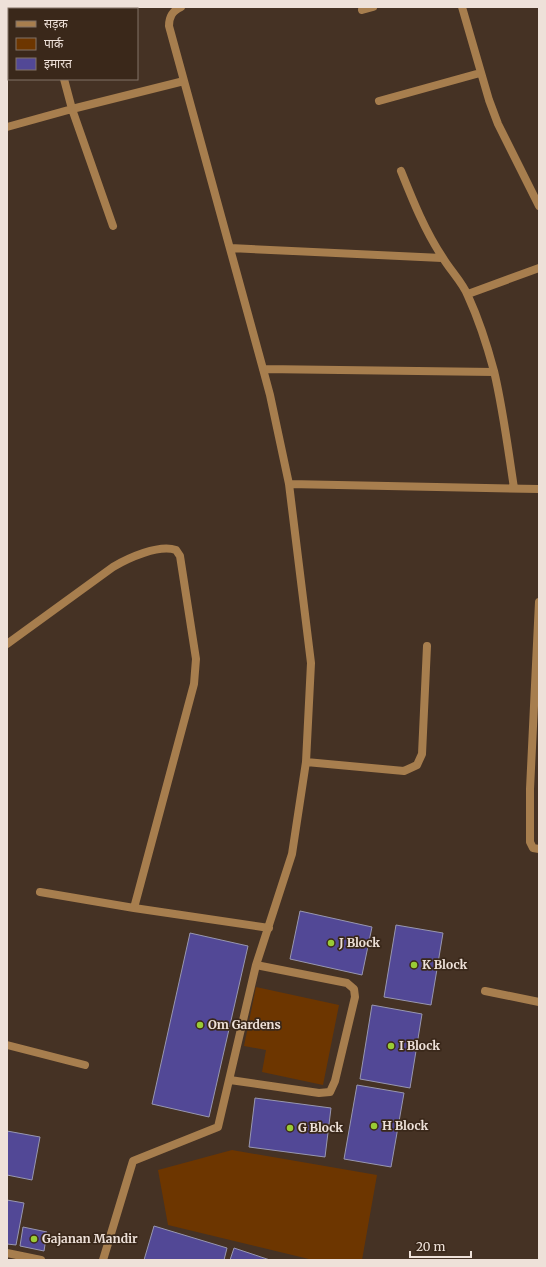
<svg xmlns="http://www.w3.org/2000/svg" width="546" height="1267" font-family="Merriweather,'Noto Sans Devanagari',serif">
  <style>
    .green { fill: #6d3600 }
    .building { fill: #524896; stroke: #9897b0 }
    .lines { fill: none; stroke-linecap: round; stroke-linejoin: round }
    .minor { stroke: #a77e4e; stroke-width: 8 }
    .poi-dot { fill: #99cb35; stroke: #3a281a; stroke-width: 1.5 }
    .labels { text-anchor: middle; stroke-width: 3.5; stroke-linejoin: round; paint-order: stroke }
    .poi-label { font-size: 12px; font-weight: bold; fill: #eee1d9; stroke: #3a281a; text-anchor: start }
  </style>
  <rect width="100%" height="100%" fill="#453224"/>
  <path class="green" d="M256,987L339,1005L323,1085L262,1072L266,1050L244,1046Z
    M232,1150L377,1175L362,1260H313L168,1225L158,1170Z"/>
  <path class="building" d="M300,911L372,927L362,975L290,959Z
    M396,925L443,933L431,1005L384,997Z
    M190,933L248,946L209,1117L152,1104Z
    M372,1005L422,1014L410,1088L360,1079Z
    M357,1085L404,1093L391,1167L344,1159Z
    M255,1098L331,1108L325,1157L249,1147Z
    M7,1131L40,1137L32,1180L7,1175Z
    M7,1200L24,1203L16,1245L7,1244Z
    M154,1226L227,1248L224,1260H144Z
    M23,1227L47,1232L44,1251L20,1246Z
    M234,1248L270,1260H230Z"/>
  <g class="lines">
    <path class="minor" d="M43,7L44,9
      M462,7L489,100L498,124L539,206
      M362,10L373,7
      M64,79L72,109L113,226
      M379,101L480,73
      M7,127L72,109L184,81
      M401,171C413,201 425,231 443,258C450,270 463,283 468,296C479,320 487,345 494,371C503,409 508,449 514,488
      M230,248L442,258
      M468,294L539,268
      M263,369L494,372
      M289,484L539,489
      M539,602L530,789V842L533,848L539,849
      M7,644L113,567C128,558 159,544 176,550L180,556L196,659L194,684L134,908
      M306,762L404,771L417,765L422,754L427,646
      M40,892L134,908L269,928
      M485,991L539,1002
      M7,1045L85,1065
      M230,1080L319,1093L330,1092L335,1081L355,997L354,989L347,983L256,965
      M7,1253L41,1260
      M103,1260L133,1161L218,1127L256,965L292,854L306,762L311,663L289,484L270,395L263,369L169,26C169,17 172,11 181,7"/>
  </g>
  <g class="poi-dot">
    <circle cx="331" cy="943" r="4"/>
    <circle cx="414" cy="965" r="4"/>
    <circle cx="200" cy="1025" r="4"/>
    <circle cx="391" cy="1046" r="4"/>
    <circle cx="374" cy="1126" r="4"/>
    <circle cx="290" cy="1128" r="4"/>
    <circle cx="34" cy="1239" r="4"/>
  </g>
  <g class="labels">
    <g class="poi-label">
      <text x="339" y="947">J Block</text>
      <text x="422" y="969">K Block</text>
      <text x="208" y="1029">Om Gardens</text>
      <text x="399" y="1050">I Block</text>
      <text x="382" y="1130">H Block</text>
      <text x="298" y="1132">G Block</text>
      <text x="42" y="1243">Gajanan Mandir</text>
    </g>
  </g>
  <rect width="546" height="1267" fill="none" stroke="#eee1d9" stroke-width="16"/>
  <rect x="8" y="8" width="130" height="72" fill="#3a281a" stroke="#827266"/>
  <rect x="16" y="21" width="20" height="6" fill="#a77e4e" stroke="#827266"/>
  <text x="44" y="28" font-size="12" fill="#eee1d9">सड़क</text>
  <rect x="16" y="38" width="20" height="12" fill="#6d3600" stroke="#827266"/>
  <text x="44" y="48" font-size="12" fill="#eee1d9">पार्क</text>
  <rect x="16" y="58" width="20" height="12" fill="#524896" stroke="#827266"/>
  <text x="44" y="68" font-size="12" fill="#eee1d9">इमारत</text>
  <path d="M410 1251v6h61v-6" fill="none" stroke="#eee1d9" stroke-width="2"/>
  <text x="416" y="1251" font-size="12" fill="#eee1d9" stroke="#3a281a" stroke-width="3" paint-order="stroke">20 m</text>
</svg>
